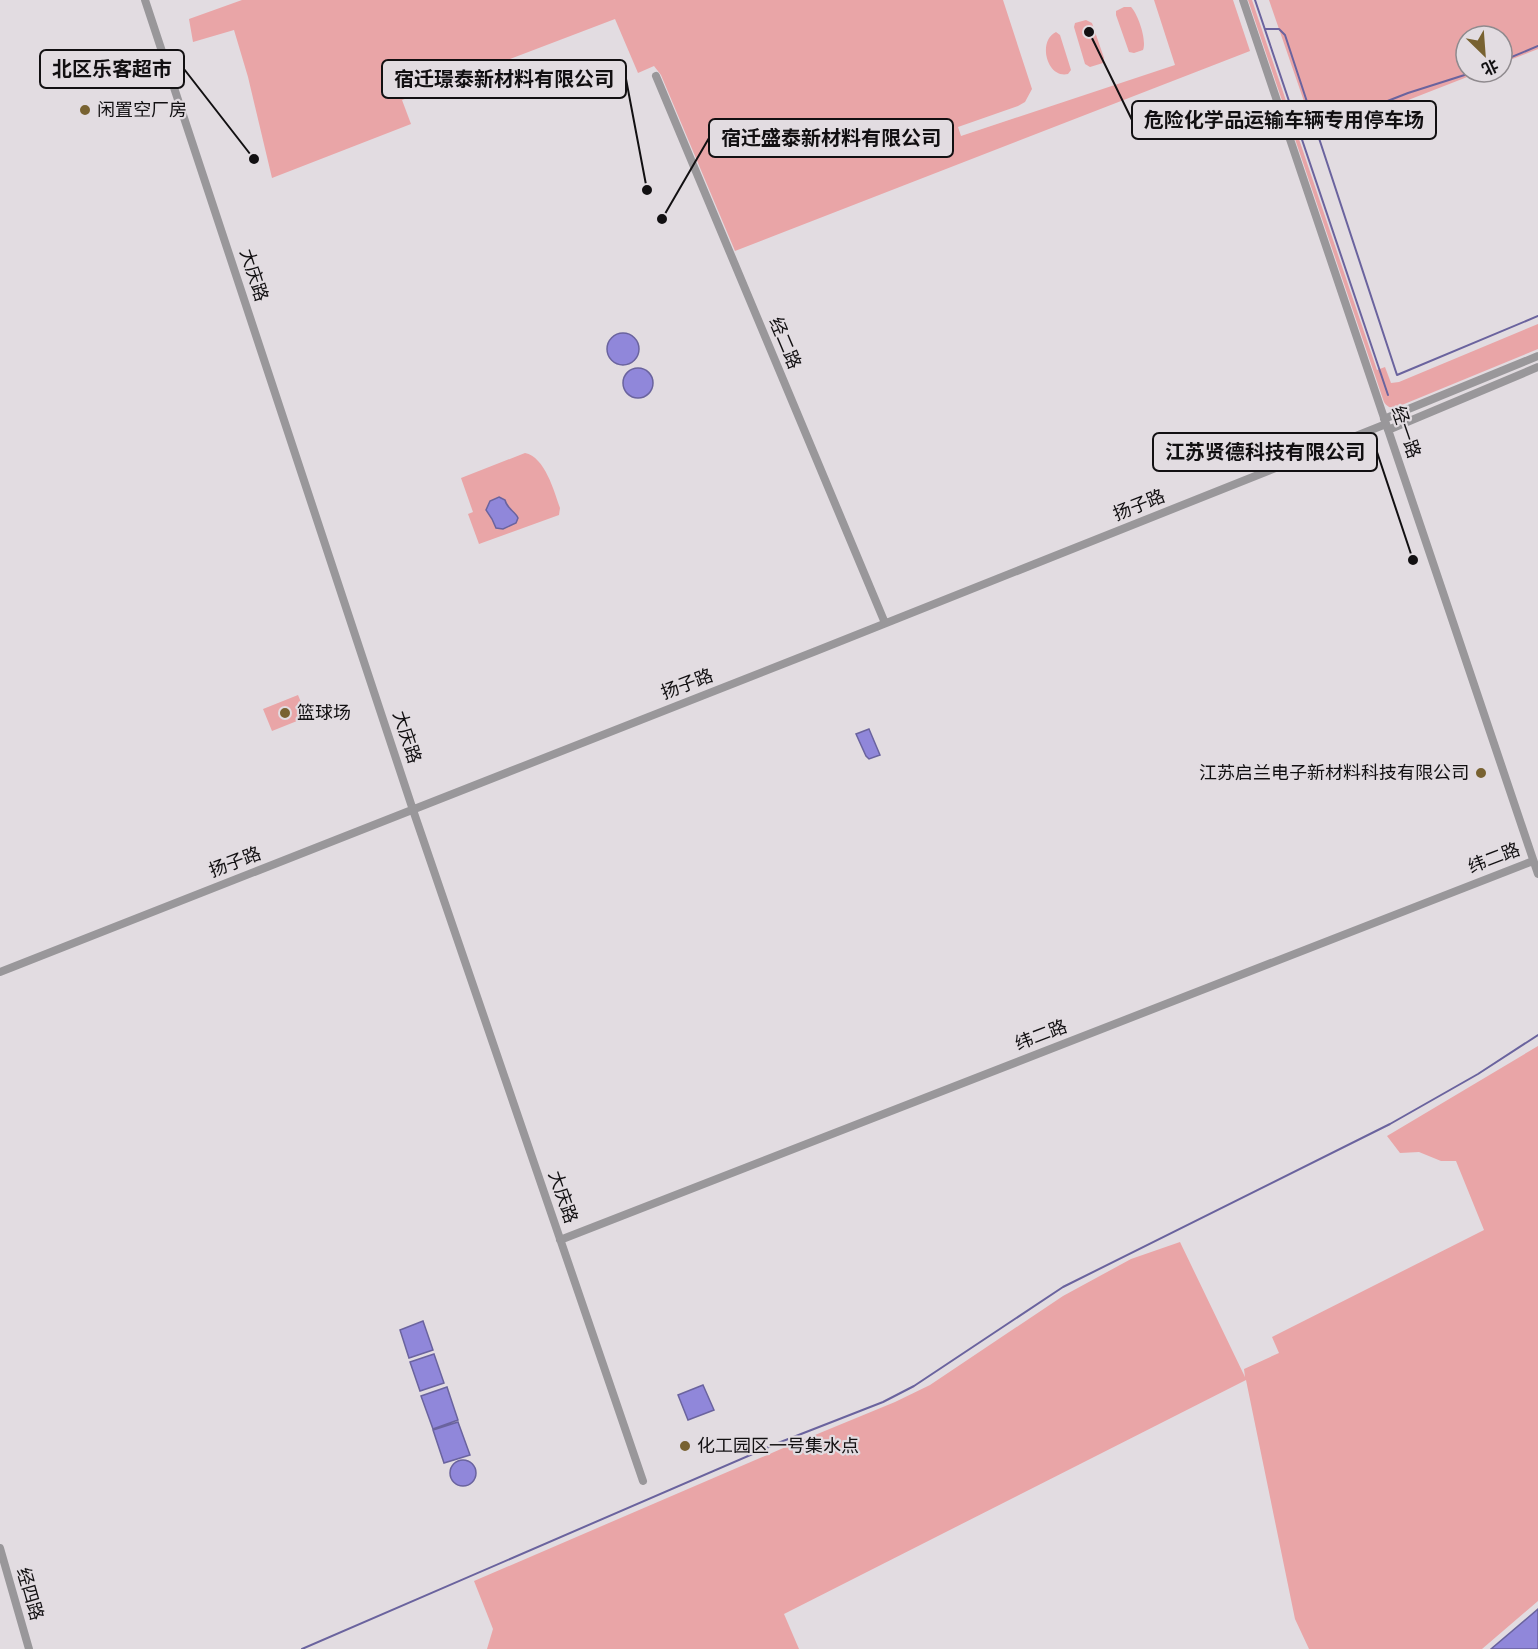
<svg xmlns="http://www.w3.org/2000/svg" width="1538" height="1649" font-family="'Source Sans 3','Noto Sans SC',sans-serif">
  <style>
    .green { fill: #e9a5a7 }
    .water { fill: #9087da; stroke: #6a639e; stroke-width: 1.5 }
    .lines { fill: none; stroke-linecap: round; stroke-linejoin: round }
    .stream { stroke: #6a639e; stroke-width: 2 }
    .minor { stroke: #99979a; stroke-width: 8 }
    .poi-dot { fill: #786231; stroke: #e2dce1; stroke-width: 2 }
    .labels { text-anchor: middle; stroke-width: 4.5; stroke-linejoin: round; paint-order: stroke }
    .poi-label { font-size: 18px; fill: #121012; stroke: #e2dce1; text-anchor: start }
    .street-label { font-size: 18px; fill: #121012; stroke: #e2dce1 }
    .leader { fill: none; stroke: #121012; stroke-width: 2 }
    .callout-dot { fill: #121012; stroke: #e2dce1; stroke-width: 2 }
    .callout { fill: #e2dce1; stroke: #121012; stroke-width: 2 }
    .callout-label { font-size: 20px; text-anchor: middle; font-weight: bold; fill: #121012 }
  </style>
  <rect width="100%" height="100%" fill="#e2dce1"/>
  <path class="green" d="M242,0H1003L1032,89L1025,102L1018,106L958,127L961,136L1175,65L1154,0H1233L1250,51L735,251L661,75L654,66L638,73L615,19L402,100L411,124L272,178L248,77L234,30L193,42L189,19Z
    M1248,0H1252L1377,370L1385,367L1391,383L1399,382L1538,324V349L1397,407C1391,408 1388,408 1384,402Z
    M1269,0H1538V49L1502,63V36H1466V72H1480L1316,136Z
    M1124,7H1131C1138,14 1147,40 1143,50L1134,53L1129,52L1116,15V11Z
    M1086,20L1092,23L1104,58L1103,63L1090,67L1085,64L1074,27L1075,23Z
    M1056,32L1060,35L1071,70L1068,74C1047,79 1037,41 1056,32Z
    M525,453C545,457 554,491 560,508L559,515L479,544L468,514L473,512L461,478Z
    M298,695L307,717L272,731L263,709Z
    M1538,1046V1601L1482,1649H1309L1295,1619L1246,1380L784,1614L799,1649H487L493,1629L474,1581L781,1449L895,1402L930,1385L1063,1296L1131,1259L1180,1242L1245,1377L1244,1369L1279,1353L1272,1337L1484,1230L1456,1161H1441L1419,1152L1400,1153L1387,1136Z"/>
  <path class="water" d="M607 349a16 16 0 1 1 32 0a16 16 0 1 1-32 0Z
    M623 383a15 15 0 1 1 30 0a15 15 0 1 1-30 0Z
    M499,497L505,500C507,509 515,511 518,518L516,523L503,529L496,528L492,519L486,510L490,501Z
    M869,729L880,755L869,759L866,756L856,734Z
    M423,1321L433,1350L409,1358L400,1330Z
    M434,1354L444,1383L420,1391L410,1362Z
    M703,1385L714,1410L688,1420L678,1395Z
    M447,1387L458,1420L433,1429L421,1396Z
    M458,1422L470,1455L444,1463L433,1430Z
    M450 1473a13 13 0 1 1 26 0a13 13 0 1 1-26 0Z
    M1538,1609V1649H1491Z"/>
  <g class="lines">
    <path class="stream" d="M1255,0L1388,395
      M1265,29H1279L1285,35L1397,375L1538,316
      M1502,61L1538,46
      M1316,129L1408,93L1474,72
      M302,1649L778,1443L883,1402L914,1386L1063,1287L1390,1124L1478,1074L1538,1035"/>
    <path class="minor" d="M145,0L413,810L643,1481
      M1243,0L1538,874
      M656,76L885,623
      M1384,419L1538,356
      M1388,430L1538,367
      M0,972L816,651L1386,424
      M560,1240L1533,861
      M0,1548L29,1649"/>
  </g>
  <g class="poi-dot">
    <circle cx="85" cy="110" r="6"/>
    <circle cx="285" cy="713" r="6"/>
    <circle cx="1481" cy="773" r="6"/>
    <circle cx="685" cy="1446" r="6"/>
  </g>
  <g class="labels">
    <g class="poi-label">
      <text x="97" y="116">闲置空厂房</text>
      <text x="297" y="719">篮球场</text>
      <text x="1469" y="779" text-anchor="end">江苏启兰电子新材料科技有限公司</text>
      <text x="697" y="1452">化工园区一号集水点</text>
    </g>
    <g class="street-label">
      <text transform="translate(254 275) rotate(72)" y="6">大庆路</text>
      <text transform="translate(785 343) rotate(67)" y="6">经二路</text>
      <text transform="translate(1406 432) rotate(71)" y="6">经一路</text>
      <text transform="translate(1139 505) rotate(-22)" y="6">扬子路</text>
      <text transform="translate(687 684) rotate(-21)" y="6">扬子路</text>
      <text transform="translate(407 737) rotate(72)" y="6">大庆路</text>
      <text transform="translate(1494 858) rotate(-21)" y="6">纬二路</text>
      <text transform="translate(235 862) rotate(-21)" y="6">扬子路</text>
      <text transform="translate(1041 1035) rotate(-21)" y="6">纬二路</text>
      <text transform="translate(563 1197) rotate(71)" y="6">大庆路</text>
      <text transform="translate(30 1594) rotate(74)" y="6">经四路</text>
    </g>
  </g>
  <path class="leader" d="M254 159L184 69M647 190L626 79M1089 32L1132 120M662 219L709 138M1413 560L1377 452"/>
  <g class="callout-dot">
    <circle cx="254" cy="159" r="6"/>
    <circle cx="647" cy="190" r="6"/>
    <circle cx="1089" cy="32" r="6"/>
    <circle cx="662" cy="219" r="6"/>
    <circle cx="1413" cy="560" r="6"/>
  </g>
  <g class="callout">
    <rect x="40" y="50" width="144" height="38" rx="6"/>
    <rect x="382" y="60" width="244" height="38" rx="6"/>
    <rect x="1132" y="101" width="304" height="38" rx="6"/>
    <rect x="709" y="119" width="244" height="38" rx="6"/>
    <rect x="1153" y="433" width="224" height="38" rx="6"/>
  </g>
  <g class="callout-label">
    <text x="112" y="76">北区乐客超市</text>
    <text x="504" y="86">宿迁璟泰新材料有限公司</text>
    <text x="1284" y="127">危险化学品运输车辆专用停车场</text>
    <text x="831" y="145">宿迁盛泰新材料有限公司</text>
    <text x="1265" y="459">江苏贤德科技有限公司</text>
  </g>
  <g transform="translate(1484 54) rotate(155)"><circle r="28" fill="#e2dce1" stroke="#8f8a8e" stroke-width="1.5"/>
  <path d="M0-4.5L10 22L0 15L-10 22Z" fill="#786231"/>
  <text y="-9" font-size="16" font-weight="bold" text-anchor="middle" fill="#121012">北</text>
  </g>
</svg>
